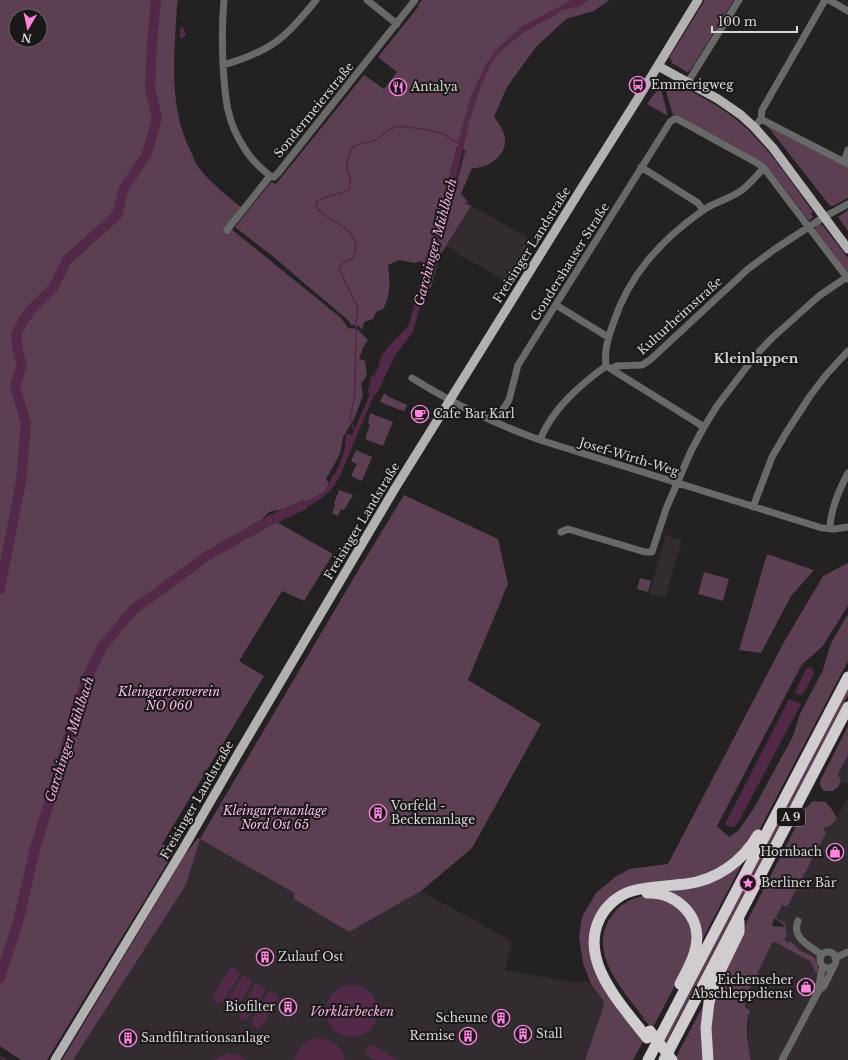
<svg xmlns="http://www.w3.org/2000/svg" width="848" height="1060" font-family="'Libre Baskerville',serif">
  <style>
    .built { fill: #322b2f }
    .green { fill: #5c3f53; fill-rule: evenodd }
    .water { fill: #522947 }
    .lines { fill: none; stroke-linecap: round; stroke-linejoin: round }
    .stream { stroke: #522947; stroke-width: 1.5 }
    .river { stroke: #522947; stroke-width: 10 }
    .minor { stroke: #6a696a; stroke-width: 7 }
    .major { stroke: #b3b0b2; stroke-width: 9 }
    .highway { stroke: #d0cccf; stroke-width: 11 }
    .highway-bridge { stroke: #d0cccf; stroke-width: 11 }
    .labels { text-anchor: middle; stroke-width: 4; stroke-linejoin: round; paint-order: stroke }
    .shield { fill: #1b181a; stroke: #a09ea0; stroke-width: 1 }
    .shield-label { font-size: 11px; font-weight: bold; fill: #d9d7d9 }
    .poi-label { font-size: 12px; fill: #d9d7d9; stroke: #1b181a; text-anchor: start }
    .street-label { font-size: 12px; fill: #d9d7d9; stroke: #1b181a }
    .park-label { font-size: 12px; font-style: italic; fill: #f8bee6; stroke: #1b181a }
    .water-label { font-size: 13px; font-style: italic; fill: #f0aadc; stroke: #1b181a }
    .neighbourhood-label { font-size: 13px; font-weight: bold; fill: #d9d7d9; stroke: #1b181a }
  </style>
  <rect width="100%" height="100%" fill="#242123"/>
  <path class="built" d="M464,150L473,152L461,194L473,207L536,242L509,284L446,246L471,206L452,197Z
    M666,535L682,540L665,598L649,594Z
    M848,758V784L842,781L838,774Z
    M848,797V1060H751L748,1046V1025L749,1014L745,1007V996L753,983L772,943L775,942L806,959L810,961L816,972L820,970L816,960L813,956L801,951L790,942L787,944L784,939L787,937L785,923L776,918L782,904L787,907L823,828L837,818Z
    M200,839L294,893V899L349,932L421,891L512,941L505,970L577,983L584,981L591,984L602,999L604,1005L585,1060H73L186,885Z"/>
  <path class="green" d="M0,0H178L177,6C174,56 168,109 192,154C194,159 196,164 199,168C211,183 227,196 242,208L230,228L341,318L348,328L357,329L368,340L363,348L359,359L365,361L367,375L361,384L363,395L355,417L343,437L340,454L326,479L329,483L326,491L298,506L269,512L238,543L275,521L333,554L304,601L282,591L239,661L264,676L162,844L174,852L47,1060H21L0,1046ZM16,16H40V40H16Z
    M422,0H609L594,11L566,19L536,47L507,87L494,117C500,125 506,133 505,143C504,158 485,169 472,168L461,194L468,202L464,203L471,206L439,257L431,287L422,301L435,252L452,197L455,198L453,196L465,153L467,151L457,147L439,217L424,265L421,261L415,263L399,260L388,265C390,282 391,295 383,309L376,312L373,319L364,322L362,330L359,326L351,325L350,322L276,259L235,227L271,182L276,184L364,75L384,89L397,72L378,57L419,6L418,5Z
    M705,0H734L690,71L687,72L672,63L671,59L669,58Z
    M669,80C694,93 722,106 744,126C771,151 791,182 813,212L811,213L813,217L809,221L770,170L679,116L673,115L664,85H663L664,82H667Z
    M660,88L661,90L668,116L647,104L654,94Z
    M765,125L848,167V198L833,206H830L769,128Z
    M848,210V231L838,217Z
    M820,224L823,226L848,258V274L815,230L816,227Z
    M384,393L387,395V396L407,405L404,412L401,409L400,410L380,402Z
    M370,413L393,422L383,446L365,439L370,425L368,424Z
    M356,450L372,457L362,481L351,476L357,464L351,461Z
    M339,490L353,495L344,510L341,509L338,516L332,513L335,505L334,504Z
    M404,495L498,539L508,584L468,680L541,724L472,848L421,891L349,932L294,899V893L200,839L186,885L73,1060H62L185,855L198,838L200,839L201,837L359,569Z
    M767,554L814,570L791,596L761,653L739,650Z
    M848,563V605L846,609L822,647L802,664L717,826L729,837L738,831L754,808L793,736L800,714L823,670L831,643L848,614V661L754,840L718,872L614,898L592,943L639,1034L638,1035L643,1042L633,1060H585L604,1005L602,999L591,984L583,963L579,937L582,917L596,893L615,877L630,869L668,864L784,642L823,576Z
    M704,572L729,579L723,601L698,594Z
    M640,578L651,581L648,592L637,589Z
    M848,687V695L665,1045L663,1043Z
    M848,726V756L838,774L841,781L838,787L833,791H824L821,787L820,781Z
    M813,801L826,802L833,811L837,818L830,826L823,828L826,833L787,907L782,905L776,918L785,923L787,937L784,939L787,943L790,941L801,951L810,955L815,958L820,973H816L810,961L806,959L775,942L772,943L753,983L745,996V1007L750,1011C744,1025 748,1046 751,1060H711L709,1018L727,960L805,809ZM774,918L783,924L784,927L772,926Z
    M744,860L699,946V931L663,891Z
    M653,895L680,906L694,932L688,961L652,1029L645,1020L644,1021L643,1017C622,989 585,950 613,914C623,901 637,896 653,895Z
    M705,1002L706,1060H677L675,1059Z"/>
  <path class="water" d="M572,0H589L578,7L562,10L552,17L541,22L519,36L498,54L491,64L481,85L469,123L452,197L435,252L413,332L396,354L387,362L386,364L379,362L382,355L388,347L409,325L424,265L439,217L470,98L486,64L496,50L521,27Z
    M181,27L184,28L186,35L183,38H180V28Z
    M372,375L381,378L340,476C327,500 315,502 292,514L290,508L298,506L326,491C329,487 329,483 331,479C332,476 335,475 336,472C342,461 346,447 346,434L352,435L370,394V381Z
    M809,667L812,668L814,674L802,695H799L795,692L806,669Z
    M789,699L801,704L739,821L734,827H729L725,824Z
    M231,967L241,973L222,1003L220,1002L218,1004L213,1001L214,999L212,997Z
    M243,975L253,981L235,1011L233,1010L231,1012L226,1009L227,1007L225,1005Z
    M256,983L266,989L248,1019L246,1018L244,1021L239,1017L240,1015L238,1013Z
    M326 1011a26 26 0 1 1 52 0a26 26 0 1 1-52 0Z
    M269,991L279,997L261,1027L259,1026L257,1029L251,1025L253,1023L251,1021Z
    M320,1038C333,1040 343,1047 345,1060H294C297,1046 307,1039 320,1038Z
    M372,1044L398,1060H375L366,1055L367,1052L366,1051L369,1046L371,1047Z
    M228,1053C235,1054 240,1055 246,1060H214L222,1055Z"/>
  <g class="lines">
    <path class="stream" d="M354,430L350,418L355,395L356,322L358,308L339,269L342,264L353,258C354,254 357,249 356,246C354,225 326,221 316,207L317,201C327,196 339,194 349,190C352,177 350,180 347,168C346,160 350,153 353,146L375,140L391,129L400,126L428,130L443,134L458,143
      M0,1057L5,1060"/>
    <path class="river" d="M373,390L391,352
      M0,589L21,481L26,424L15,386L22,366L18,351L16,335L23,321L31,310L53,288L67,260L117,215L124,188L147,154L157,117L150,89L152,42L156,0
      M0,978L18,922L35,849L86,680L102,647L133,610L210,554L269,521L303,505"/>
    <path class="minor" d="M224,0C222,22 222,43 223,64C225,97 226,121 245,149C251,160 261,168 270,176
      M367,0L397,24
      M829,0L848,11
      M223,65C271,51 285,39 316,0
      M688,82L739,0
      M761,119L848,164
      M754,127L761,119L762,110L825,0
      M844,162L848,150
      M641,167L698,203L703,210
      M227,230L270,176L274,177L278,173L415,0
      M556,305L608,337
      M606,366C604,351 608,338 613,324C629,275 660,241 702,211C714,202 730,199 742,190C750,184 757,175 764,168
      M611,369L704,427
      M412,378C452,403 495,424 540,440L822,528L835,529L848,527
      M495,422L509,400L518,365L670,122L674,119H677L757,163L764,168L848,279
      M540,440C552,409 580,385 606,366L611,369L616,366L642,365L650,360L748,269L775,249L824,217L848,204
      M753,507L772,457L786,433L810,396L826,375L848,351
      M830,529C830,510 839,490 848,473
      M561,532L568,529L645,552H652L666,509L675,488L691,451L704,427L717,406L755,356L772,338L819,296L847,277
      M798,921C791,938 810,946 822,955
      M820 960a8 8 0 1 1 16 0a8 8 0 1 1-16 0Z
      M835,958L848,952
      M819,990V984L823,966
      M782,1060L819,990L824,986L835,964"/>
    <path class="major" d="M658,66L718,99L741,115L754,127L773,148L848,249
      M55,1060L183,849L242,747L394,490L584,184L637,100L698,0"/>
    <path class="highway" d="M647,893C676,892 702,916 696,946C694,960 686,972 680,984
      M647,1038C622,1005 578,961 600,918C606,906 618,895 632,891C650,886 668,886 686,884C717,880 743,861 758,835
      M648,1060L848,677
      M664,1060L848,707
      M708,1060L706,1028L709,1002L719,973L739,932V921"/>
    <path class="highway-bridge" d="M650,1031L672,1060"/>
  </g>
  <defs>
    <symbol id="bus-ring" viewBox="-11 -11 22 22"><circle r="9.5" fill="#1b181a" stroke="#fe85df" stroke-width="1.5"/><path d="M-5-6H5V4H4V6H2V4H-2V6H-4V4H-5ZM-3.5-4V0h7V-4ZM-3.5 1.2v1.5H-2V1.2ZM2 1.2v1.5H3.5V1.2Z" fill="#fe85df"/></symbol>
    <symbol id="restaurant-ring" viewBox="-11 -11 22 22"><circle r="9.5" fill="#1b181a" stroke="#fe85df" stroke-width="1.5"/><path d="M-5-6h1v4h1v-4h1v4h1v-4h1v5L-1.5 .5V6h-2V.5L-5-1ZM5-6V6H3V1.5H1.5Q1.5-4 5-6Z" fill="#fe85df"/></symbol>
    <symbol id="cafe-ring" viewBox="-11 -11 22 22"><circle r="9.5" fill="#1b181a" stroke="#fe85df" stroke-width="1.5"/><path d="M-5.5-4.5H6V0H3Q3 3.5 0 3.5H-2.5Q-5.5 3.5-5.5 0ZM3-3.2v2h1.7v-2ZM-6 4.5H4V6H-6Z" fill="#fe85df"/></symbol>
    <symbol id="building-ring" viewBox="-11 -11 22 22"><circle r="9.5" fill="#1b181a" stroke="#fe85df" stroke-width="1.5"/><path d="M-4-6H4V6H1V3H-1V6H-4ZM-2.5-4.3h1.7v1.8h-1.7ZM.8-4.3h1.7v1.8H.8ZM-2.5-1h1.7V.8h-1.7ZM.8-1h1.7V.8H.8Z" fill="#fe85df"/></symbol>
    <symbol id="shop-ring" viewBox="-11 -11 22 22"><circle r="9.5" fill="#1b181a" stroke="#fe85df" stroke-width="1.5"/><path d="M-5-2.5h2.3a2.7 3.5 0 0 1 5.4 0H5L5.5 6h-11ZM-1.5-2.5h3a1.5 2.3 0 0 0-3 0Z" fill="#fe85df"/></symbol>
    <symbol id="sight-ring" viewBox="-11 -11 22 22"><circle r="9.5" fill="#1b181a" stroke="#fe85df" stroke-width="1.5"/><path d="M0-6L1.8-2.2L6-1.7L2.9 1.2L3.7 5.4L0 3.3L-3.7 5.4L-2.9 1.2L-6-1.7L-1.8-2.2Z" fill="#fe85df"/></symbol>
  </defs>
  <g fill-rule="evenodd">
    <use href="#bus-ring" x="628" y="75" width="20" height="20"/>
    <use href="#restaurant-ring" x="388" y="77" width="20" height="20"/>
    <use href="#cafe-ring" x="410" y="404" width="20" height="20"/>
    <use href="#building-ring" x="368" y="803" width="20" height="20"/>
    <use href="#shop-ring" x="825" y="842" width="20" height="20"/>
    <use href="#sight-ring" x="738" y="873" width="20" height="20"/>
    <use href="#building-ring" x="255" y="947" width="20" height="20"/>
    <use href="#shop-ring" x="796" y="977" width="20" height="20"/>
    <use href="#building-ring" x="278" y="997" width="20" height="20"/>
    <use href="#building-ring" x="491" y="1008" width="20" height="20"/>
    <use href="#building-ring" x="513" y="1024" width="20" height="20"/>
    <use href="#building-ring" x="458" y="1026" width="20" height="20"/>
    <use href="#building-ring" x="118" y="1028" width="20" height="20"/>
  </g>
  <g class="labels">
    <rect class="shield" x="777" y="808" width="28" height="18" rx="3"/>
    <g class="shield-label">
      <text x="791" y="821">A 9</text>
    </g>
    <g class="poi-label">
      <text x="651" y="89">Emmerigweg</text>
      <text x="411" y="91">Antalya</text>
      <text x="433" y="418">Cafe Bar Karl</text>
      <text x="391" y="810">Vorfeld -<tspan x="391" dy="14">Beckenanlage</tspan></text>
      <text x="822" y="856" text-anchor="end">Hornbach</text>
      <text x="761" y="887">Berliner Bär</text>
      <text x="278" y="961">Zulauf Ost</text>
      <text x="793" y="984" text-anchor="end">Eichenseher<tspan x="793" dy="14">Abschleppdienst</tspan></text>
      <text x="275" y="1011" text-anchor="end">Biofilter</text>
      <text x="488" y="1022" text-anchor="end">Scheune</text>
      <text x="536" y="1038">Stall</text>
      <text x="455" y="1040" text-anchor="end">Remise</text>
      <text x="141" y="1042">Sandfiltrationsanlage</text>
    </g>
    <g class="street-label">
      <text transform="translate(314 110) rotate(-51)" y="4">Sondermeierstraße</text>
      <text transform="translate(532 245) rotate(-58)" y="4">Freisinger Landstraße</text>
      <text transform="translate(570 262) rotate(-58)" y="4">Gondershauser Straße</text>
      <text transform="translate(680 316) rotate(-42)" y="4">Kulturheimstraße</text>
      <text transform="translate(629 457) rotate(17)" y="4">Josef-Wirth-Weg</text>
      <text transform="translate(362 521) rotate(-59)" y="4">Freisinger Landstraße</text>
      <text transform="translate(197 800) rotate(-60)" y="4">Freisinger Landstraße</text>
    </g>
    <g class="park-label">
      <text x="169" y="696">Kleingartenverein<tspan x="169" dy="14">NO 060</tspan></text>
      <text x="275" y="815">Kleingartenanlage<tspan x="275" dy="14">Nord Ost 65</tspan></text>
    </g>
    <g class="water-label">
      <text transform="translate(435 242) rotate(-75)" y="5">Garchinger Mühlbach</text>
      <text transform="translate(69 739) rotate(-72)" y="5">Garchinger Mühlbach</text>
      <text x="352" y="1016">Vorklärbecken</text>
    </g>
    <g class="neighbourhood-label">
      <text x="756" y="363">Kleinlappen</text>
    </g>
  </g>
  <g transform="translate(28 28) rotate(189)"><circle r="19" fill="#1b181a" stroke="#676466"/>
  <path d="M0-3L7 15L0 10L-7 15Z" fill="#fe85df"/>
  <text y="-6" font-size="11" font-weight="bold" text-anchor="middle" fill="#d9d7d9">N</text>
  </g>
  <path d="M712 26v6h85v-6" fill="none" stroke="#d9d7d9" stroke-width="2"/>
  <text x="718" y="26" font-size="12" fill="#d9d7d9" stroke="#1b181a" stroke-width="3" paint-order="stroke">100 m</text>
</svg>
